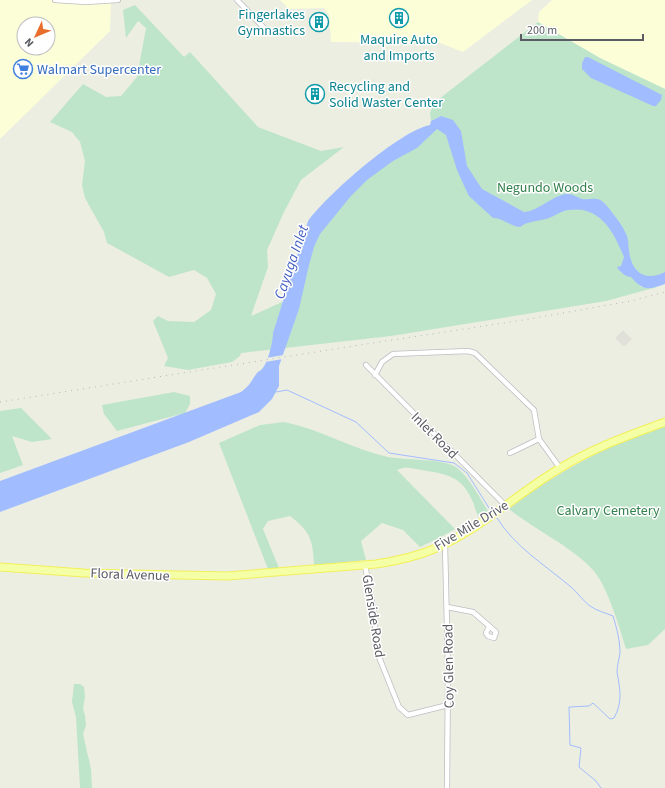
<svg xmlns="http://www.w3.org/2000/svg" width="665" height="788" font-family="'Source Sans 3',sans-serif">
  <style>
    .commercial { fill: #fcfed7; fill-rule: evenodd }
    .industrial { fill: #e1e1da }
    .green { fill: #bee5c9 }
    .water { fill: #a1bdff }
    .pier { fill: #edeee2 }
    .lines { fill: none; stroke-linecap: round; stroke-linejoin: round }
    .stream { stroke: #a1bdff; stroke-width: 1 }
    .street-casing { stroke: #bdbdc4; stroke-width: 6 }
    .primary-casing { stroke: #f1f058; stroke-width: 9 }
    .street { stroke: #fff; stroke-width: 4.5 }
    .primary { stroke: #f5ffa6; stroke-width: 7 }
    .rail { stroke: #b5b5b6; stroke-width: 1; stroke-dasharray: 1 5; stroke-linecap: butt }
    .labels { text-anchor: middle; stroke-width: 3; stroke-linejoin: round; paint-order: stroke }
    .culture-label { font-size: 14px; fill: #0d838f; stroke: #fff; text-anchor: end }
    .shop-label { font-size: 14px; fill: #366cbe; stroke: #fff; text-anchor: start }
    .park-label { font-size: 14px; fill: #33814c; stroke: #fff }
    .street-label { font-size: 14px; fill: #5b5c63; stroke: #fff }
    .water-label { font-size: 15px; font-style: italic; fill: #435fc3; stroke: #fff }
  </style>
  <rect width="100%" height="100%" fill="#edeee2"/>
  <path class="commercial" d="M0,0H111L110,31L0,139ZM24,24H48V48H24Z
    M280,0H532L463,52L440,43L331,42L329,15L324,8L289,9Z
    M552,0H665V89L600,58L538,22L539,12Z"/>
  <path class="industrial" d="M623,330L632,339L624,347L615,338Z"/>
  <path class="green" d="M135,5L184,57L190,52L258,127L321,151L344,147L301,180L284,212L267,250L268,267L251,316L293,297L313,228L397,151L441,116L431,121L430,113L435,102L538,22L600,58L665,89V272L650,278L640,287H657L606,301L391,336L241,353L240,356L232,362L188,370L164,366L168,358L153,321L158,316L168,321L194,322L211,310L216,294L207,278L194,270L169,277L107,243L104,232L85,198L82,185L85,161L80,142L72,132L50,122L83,84L106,97L121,96L137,77L146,28L138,21L126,38L123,10Z
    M174,392L190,396V404L185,413L117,431L104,414L102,405Z
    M21,408L52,439L32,442L12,436L23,465L0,473V411Z
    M284,422C320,429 352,449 388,457C406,460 437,459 452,465C466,471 480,498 488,511L479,517C475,511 475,506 472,500C461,475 445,474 421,470C412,468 405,466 397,470L455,529L441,537L420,547L403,530L382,523L361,541L366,560L314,565C313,540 310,531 290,516L268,521L263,529L279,568L268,569L219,443L260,425Z
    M665,425V629L648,645L626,649C619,627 608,587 593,570C572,547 534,529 509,509C556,472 608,445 665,425Z
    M74,684H80L84,687L85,697L83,709L85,715L86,725L83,734L91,769L92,788H80L76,717L72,702Z"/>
  <path class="water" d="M585,57H588L662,95L661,100L656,106H653L591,78L582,69V63Z
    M441,116L453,120L461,131L467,166L482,189L524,212C536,212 551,197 565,194C571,193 576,197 582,199C587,200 593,198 597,199C603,200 607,206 611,211C617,219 623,226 627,236C629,241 628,246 629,251C632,273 645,282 665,272V284C648,290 643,291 631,277C627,278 619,271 617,267L621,266L624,257C614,233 601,205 568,210C561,211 555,216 549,218C538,222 529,220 520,227C509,226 503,218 493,218L469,196L466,190L457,170L446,135L437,129L417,148L393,161L367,180L351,196L320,234L314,247L309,265L299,309L279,366V386L272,399L259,412L189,442L0,512V481L241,392C251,385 251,381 257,373C258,371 261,371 262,369C268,363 273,341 273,333L308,221C327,195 399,131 430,125L431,121Z"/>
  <path class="pier" d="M284,355L283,359L265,362L266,358Z"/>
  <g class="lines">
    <path class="stream" d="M276,392L287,390L356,422L389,453L454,463L467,473L489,508
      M497,518C515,547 545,565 571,587C578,593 583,601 590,606C597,611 606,613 613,616C617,629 620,641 620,653C619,660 617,666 617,672C620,689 623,702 614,718L610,719L593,703L589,706L569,707L570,745L581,748L579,767L596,781L601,788"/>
    <defs>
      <path id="street" d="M55,0L86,2L118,0
        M237,0L267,31
        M366,365L505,505
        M375,375L382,362L393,354L468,351L475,353L534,410L539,439L560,468
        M510,453L539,439
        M445,544L448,671L447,788
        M365,565L374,612L377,652L399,707L408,715L448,705
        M447,607L473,612L496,632L494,638L488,636L486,633L489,627"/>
      <path id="primary" d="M0,567L84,573L227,576L376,564C396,561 415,557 434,549C481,529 519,492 562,467C595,447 630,435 665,422"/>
    </defs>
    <use href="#street" class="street-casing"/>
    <use href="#primary" class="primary-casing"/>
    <use href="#street" class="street"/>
    <use href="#primary" class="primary"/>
    <path class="rail" d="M0,402L347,347L523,320L631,301L665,292"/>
  </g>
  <defs>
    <symbol id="building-ring" viewBox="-11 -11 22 22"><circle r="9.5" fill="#fff" stroke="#0f9aa8" stroke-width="1.5"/><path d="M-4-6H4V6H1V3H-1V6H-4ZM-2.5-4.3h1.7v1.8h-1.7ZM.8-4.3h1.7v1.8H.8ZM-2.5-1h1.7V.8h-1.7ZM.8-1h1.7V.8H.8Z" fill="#0f9aa8"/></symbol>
    <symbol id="supermarket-ring" viewBox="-11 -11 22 22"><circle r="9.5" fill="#fff" stroke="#3f7fe0" stroke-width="1.5"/><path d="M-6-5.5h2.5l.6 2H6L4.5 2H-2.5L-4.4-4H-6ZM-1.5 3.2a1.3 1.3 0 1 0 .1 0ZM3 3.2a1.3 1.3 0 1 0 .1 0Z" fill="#3f7fe0"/></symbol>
  </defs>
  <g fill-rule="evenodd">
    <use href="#building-ring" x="388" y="7" width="22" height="22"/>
    <use href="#building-ring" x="308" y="11" width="22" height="22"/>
    <use href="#supermarket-ring" x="12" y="58" width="22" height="22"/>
    <use href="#building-ring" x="304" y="83" width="22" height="22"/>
  </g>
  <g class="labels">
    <g class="culture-label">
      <text x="305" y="19">Fingerlakes<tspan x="305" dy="16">Gymnastics</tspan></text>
      <text x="399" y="44" text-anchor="middle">Maquire Auto<tspan x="399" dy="16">and Imports</tspan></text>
      <text x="329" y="91" text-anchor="start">Recycling and<tspan x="329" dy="16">Solid Waster Center</tspan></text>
    </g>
    <g class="shop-label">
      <text x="37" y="74">Walmart Supercenter</text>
    </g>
    <g class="park-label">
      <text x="545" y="192">Negundo Woods</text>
      <text x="608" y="515">Calvary Cemetery</text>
    </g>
    <g class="street-label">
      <text transform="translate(435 435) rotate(45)" y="5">Inlet Road</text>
      <text transform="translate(471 525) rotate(-31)" y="5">Five Mile Drive</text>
      <text transform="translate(130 574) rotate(2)" y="5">Floral Avenue</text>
      <text transform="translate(374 616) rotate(81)" y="5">Glenside Road</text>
      <text transform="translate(448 666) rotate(-91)" y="5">Coy Glen Road</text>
    </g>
    <g class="water-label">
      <text transform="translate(291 262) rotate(-71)" y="5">Cayuga Inlet</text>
    </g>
  </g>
  <g transform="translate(36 36) rotate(226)"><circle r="19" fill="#ffffff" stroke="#bdbec1"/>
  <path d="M0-3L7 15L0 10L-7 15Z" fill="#e96e2d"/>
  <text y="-6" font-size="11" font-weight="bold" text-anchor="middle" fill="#5b5c63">N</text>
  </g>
  <path d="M521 34v6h122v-6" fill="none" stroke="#5b5c63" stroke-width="2"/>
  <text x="527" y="34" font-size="12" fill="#5b5c63" stroke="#ffffff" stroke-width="3" paint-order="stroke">200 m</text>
</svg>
